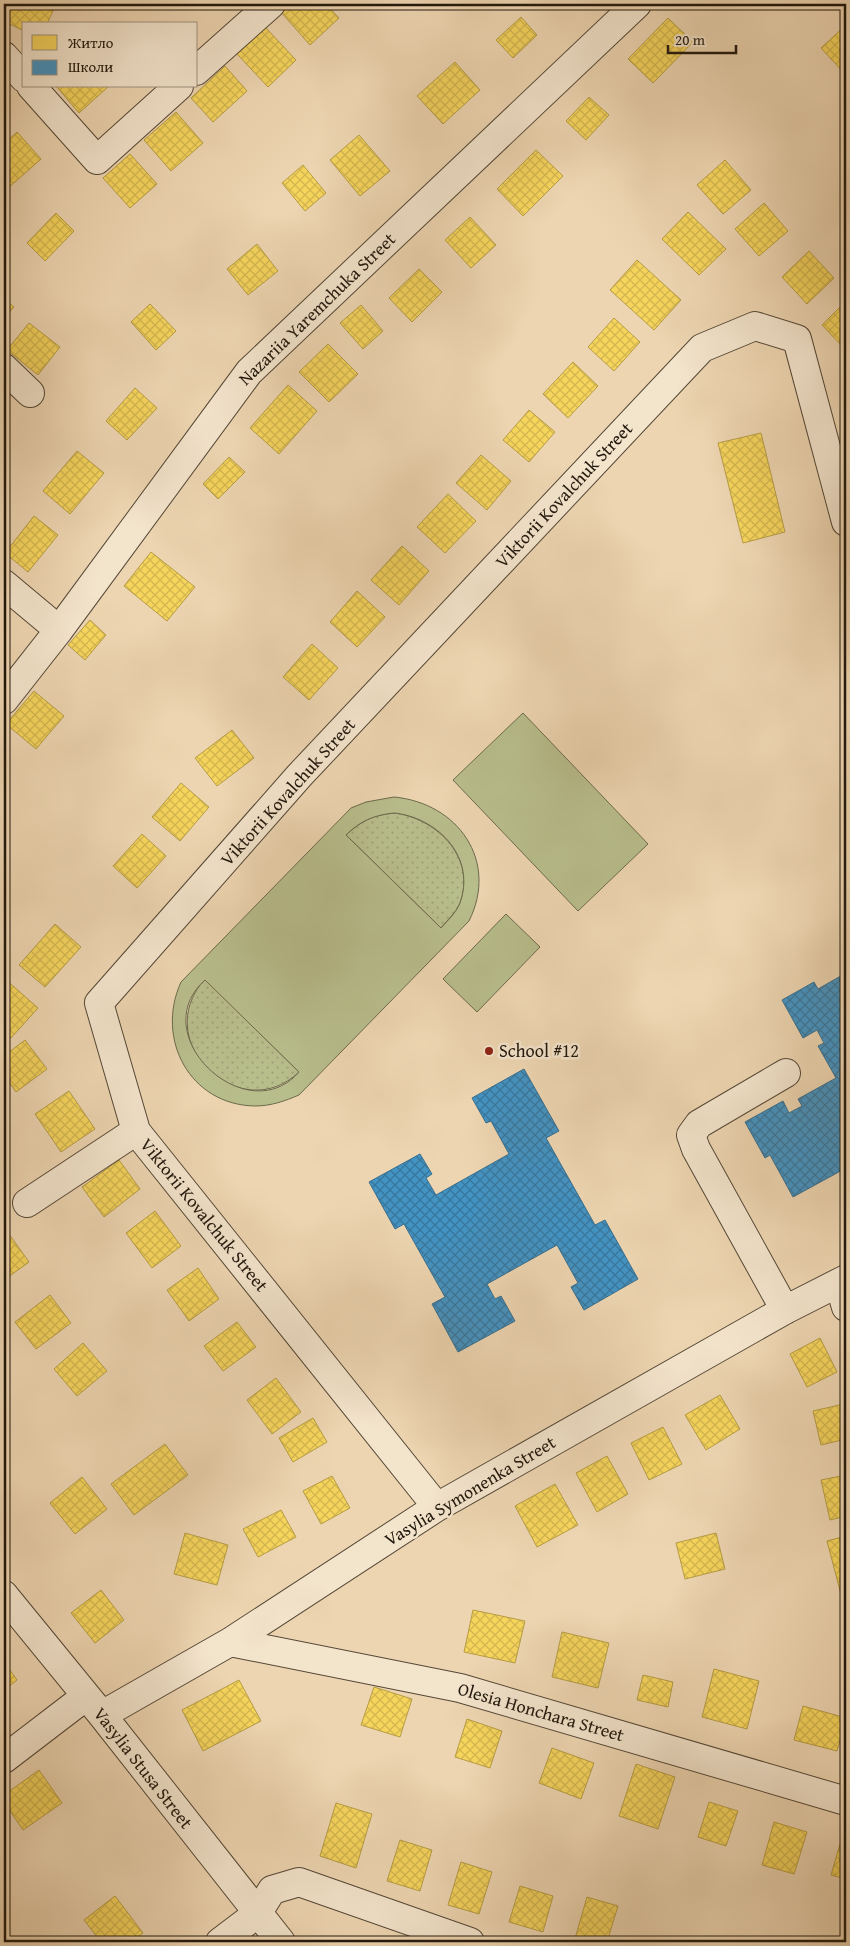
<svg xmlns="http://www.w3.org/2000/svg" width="850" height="1946" font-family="'Gentium Book Plus',serif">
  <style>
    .grass { fill: url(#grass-dots); stroke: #6c6a4c }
    .pitch { fill: #b8bd8c; stroke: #6c6a4c; fill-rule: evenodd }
    .homes { fill: url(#homes-cross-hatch); stroke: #b69c44 }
    .schools { fill: url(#schools-cross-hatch); stroke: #396e8c }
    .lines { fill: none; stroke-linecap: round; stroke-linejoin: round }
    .minor-casing { stroke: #544736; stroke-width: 30 }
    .minor { stroke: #f3e4cc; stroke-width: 28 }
    .poi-dot { fill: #8f2418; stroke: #f3e4cc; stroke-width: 2 }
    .labels { text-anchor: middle; stroke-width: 5; stroke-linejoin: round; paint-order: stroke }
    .street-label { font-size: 18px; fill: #21180d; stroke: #f3e4cc }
    .poi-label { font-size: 18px; fill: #21180d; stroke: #f3e4cc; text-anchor: start }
  </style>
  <defs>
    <pattern id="grass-dots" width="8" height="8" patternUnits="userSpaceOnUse" patternTransform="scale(1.25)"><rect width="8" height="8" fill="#b8bd8c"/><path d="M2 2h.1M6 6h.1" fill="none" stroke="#9ea278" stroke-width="1.8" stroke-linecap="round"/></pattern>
    <pattern id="homes-cross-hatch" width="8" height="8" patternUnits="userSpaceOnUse" patternTransform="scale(1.25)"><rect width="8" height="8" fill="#f6d55c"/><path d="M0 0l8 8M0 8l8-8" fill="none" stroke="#d3b64f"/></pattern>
    <pattern id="schools-cross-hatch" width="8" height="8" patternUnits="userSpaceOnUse" patternTransform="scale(1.25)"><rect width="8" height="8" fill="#4393c3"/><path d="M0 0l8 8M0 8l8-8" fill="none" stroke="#38779d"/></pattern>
  </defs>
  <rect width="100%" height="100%" fill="#edd5b1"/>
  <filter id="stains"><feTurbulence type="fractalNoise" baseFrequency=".004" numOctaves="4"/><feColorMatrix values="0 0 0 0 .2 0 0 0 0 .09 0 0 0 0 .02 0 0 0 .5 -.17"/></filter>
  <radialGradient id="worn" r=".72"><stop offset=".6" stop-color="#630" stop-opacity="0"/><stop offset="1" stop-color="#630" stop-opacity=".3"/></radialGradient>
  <path class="grass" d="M394,813C435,818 475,855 461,900C458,911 448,919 441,928L346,835C361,821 373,815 394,813Z
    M205,979L299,1072C241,1128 148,1042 205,979Z"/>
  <path class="pitch" d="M523,713L648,844L578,911L453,780Z
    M394,797C458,803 499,861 469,921L299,1095C285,1101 271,1106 255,1106C190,1105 155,1039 181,982L351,808L366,802ZM394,813C435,817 475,854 461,900C458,911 449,919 441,928L346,835C360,821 374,815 394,813ZM205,980L299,1072C247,1132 143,1035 205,980Z
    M506,914L540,947L477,1012L443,979Z"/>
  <path class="homes" d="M5,4H56L47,24H24V31L4,21Z
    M288,4H326L339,18L310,45L280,11Z
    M521,17L537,35L513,58L496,40Z
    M668,18L693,42L653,83L628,59Z
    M845,26L846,27V75L821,48Z
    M265,27L296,60L268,87L237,54Z
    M455,62L480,90L443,124L417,96Z
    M225,66L247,91L213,122L191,98Z
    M56,86H109L79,113Z
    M589,97L609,115L586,140L566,121Z
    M176,112L203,143L171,171L144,140Z
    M17,132L41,159L7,189L4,185V144Z
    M359,135L390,171L360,196L330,160Z
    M536,150L563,176L523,216L497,189Z
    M130,154L157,184L130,208L103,178Z
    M725,160L751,190L723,214L697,185Z
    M303,165L326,193L305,211L282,183Z
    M764,203L788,231L759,256L735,229Z
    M688,212L726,249L699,275L662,239Z
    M56,213L74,231L45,261L27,243Z
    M470,217L496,245L471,268L445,240Z
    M257,244L278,271L248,295L227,269Z
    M809,251L834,278L807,304L782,277Z
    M637,260L681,300L654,330L610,290Z
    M419,269L442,292L412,322L389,298Z
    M4,299L14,307L4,318Z
    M846,301V346L844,348L822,325Z
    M150,304L176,331L156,350L131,322Z
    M361,305L383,331L363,349L340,323Z
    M614,318L640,342L614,371L588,347Z
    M29,323L60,347L38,375L7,350Z
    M328,344L358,374L329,402L299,372Z
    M573,362L598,386L568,418L543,394Z
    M288,385L317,411L279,454L250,428Z
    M135,388L157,408L127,440L106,421Z
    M529,410L555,432L529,462L503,440Z
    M761,433L785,532L743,543L718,443Z
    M77,451L104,473L70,514L43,491Z
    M481,455L511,481L487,510L456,483Z
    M229,457L245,472L218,499L203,484Z
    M448,494L476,521L445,553L417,527Z
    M34,516L58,535L28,572L5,553Z
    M402,546L429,571L399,605L371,580Z
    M151,552L195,587L167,621L124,586Z
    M357,591L385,617L357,647L330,622Z
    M90,620L106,635L85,660L68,645Z
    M312,644L338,668L309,700L283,677Z
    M34,691L64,716L36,749L6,724Z
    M232,730L254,758L217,786L195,758Z
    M181,783L209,807L180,841L152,817Z
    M142,834L166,856L137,888L113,866Z
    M55,924L81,947L45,987L19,965Z
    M4,978L38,1008L11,1038L4,1032Z
    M25,1040L47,1069L16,1092L4,1074V1056Z
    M69,1091L95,1129L61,1152L35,1114Z
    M119,1160L140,1189L104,1217L82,1187Z
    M155,1211L181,1246L152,1268L126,1233Z
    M9,1234L29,1262L4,1280V1238Z
    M198,1268L219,1299L189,1321L167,1290Z
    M50,1295L71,1323L36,1349L15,1322Z
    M237,1322L256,1347L223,1371L204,1346Z
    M820,1338L837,1372L807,1387L790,1354Z
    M83,1343L107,1371L77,1396L54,1369Z
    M276,1378L301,1412L272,1434L247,1400Z
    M720,1395L740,1429L706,1450L685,1415Z
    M844,1404L846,1439L821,1445L813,1411Z
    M313,1418L327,1442L293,1462L279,1438Z
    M663,1427L682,1464L649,1480L631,1443Z
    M165,1444L188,1475L134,1515L111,1484Z
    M607,1456L628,1494L597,1512L576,1473Z
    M846,1475V1516L830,1520L821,1480Z
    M332,1476L350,1508L321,1524L303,1491Z
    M82,1477L107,1509L75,1534L50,1503Z
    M555,1484L578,1525L537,1547L515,1506Z
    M281,1510L296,1537L258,1557L243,1529Z
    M185,1533L228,1545L217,1585L174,1574Z
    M716,1533L725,1569L685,1579L676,1543Z
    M846,1536V1597L842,1598L827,1541Z
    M101,1590L124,1620L95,1643L71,1613Z
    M473,1610L525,1621L515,1663L464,1652Z
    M562,1632L609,1643L598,1688L552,1677Z
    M4,1662L17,1680L4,1690Z
    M714,1669L759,1681L747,1729L702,1717Z
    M643,1675L673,1682L668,1707L637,1700Z
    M239,1680L261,1721L203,1751L182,1710Z
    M374,1687L412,1699L400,1737L361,1725Z
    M803,1706L846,1718L837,1751L794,1740Z
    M467,1719L502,1731L490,1768L455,1757Z
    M552,1748L594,1763L581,1799L539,1783Z
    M636,1764L675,1777L658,1829L619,1816Z
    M39,1770L62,1803L23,1830L4,1802V1795Z
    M709,1802L738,1811L726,1846L698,1837Z
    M336,1803L372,1814L356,1868L320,1856Z
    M774,1822L807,1832L794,1874L762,1865Z
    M400,1840L432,1850L420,1891L387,1881Z
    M840,1844L846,1846V1879L831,1875Z
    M461,1862L492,1872L479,1914L448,1905Z
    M520,1886L553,1896L543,1932L509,1922Z
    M115,1896L143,1933L131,1942H101L84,1920Z
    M587,1897L618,1906L607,1942H574Z"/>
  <path class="schools" d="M846,973V1168L793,1197L770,1155L765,1158L745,1122L783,1101L789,1113L802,1106L798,1099L836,1078L818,1046L824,1043L817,1030L803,1038L782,1000L814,982L818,989Z
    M524,1069L559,1131L546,1138L595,1225L605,1220L638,1279L584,1310L571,1287L578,1283L557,1245L487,1284L495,1299L501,1296L515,1321L458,1352L432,1304L445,1297L404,1224L395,1229L369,1182L420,1154L432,1174L426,1178L436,1195L509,1154L491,1121L486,1123L472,1098Z"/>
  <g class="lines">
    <defs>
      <path id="minor" d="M4,56L24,78
        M196,71L271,4
        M31,86L97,160L179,86
        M4,368L30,393
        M4,584L59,630
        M4,700L59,630L249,372L637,4
        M27,1203L136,1131
        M839,1283L846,1307
        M785,1310L696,1149L691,1135L699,1124L786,1073
        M437,1507L136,1131L99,1003L299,776L702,348L755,326L797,339L846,522
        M4,1595L102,1715L281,1942
        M230,1642L460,1688L846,1801
        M102,1715L230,1642L437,1507L785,1310L846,1279
        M4,1759L85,1697
        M220,1942L257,1914L272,1890L299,1882L470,1942"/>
    </defs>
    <use href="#minor" class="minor-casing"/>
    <use href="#minor" class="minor"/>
  </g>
  <circle class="poi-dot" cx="489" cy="1051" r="5"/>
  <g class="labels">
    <g class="street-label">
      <text transform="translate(317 309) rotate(-44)" y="6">Nazariia Yaremchuka Street</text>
      <text transform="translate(564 495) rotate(-47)" y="6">Viktorii Kovalchuk Street</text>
      <text transform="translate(288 792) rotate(-48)" y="6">Viktorii Kovalchuk Street</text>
      <text transform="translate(204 1215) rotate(51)" y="6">Viktorii Kovalchuk Street</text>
      <text transform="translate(470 1491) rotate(-31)" y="6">Vasylia Symonenka Street</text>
      <text transform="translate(541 1712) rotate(16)" y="6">Olesia Honchara Street</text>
      <text transform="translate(143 1768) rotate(52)" y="6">Vasylia Stusa Street</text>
    </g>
    <g class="poi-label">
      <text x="499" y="1057">School #12</text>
    </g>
  </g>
  <rect width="850" height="1946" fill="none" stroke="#edd5b1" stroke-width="20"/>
  <rect x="5" y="5" width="840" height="1936" fill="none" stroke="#21180d" stroke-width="2.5"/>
  <rect x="10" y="10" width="830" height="1926" fill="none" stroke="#21180d"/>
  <rect x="22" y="22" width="175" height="65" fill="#f3e4cc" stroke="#9f9280"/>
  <rect x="32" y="35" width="25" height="15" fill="#f6d55c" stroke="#9f9280"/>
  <text x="68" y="48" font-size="15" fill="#21180d">Житло</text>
  <rect x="32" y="60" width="25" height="15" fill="#4393c3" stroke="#9f9280"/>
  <text x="68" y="72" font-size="15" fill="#21180d">Школи</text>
  <path d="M668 45v8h68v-8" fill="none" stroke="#21180d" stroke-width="2.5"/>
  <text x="675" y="45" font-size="15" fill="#21180d" stroke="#f3e4cc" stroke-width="4" paint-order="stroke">20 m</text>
  <rect width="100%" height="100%" filter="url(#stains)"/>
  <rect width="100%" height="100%" fill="url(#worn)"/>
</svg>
